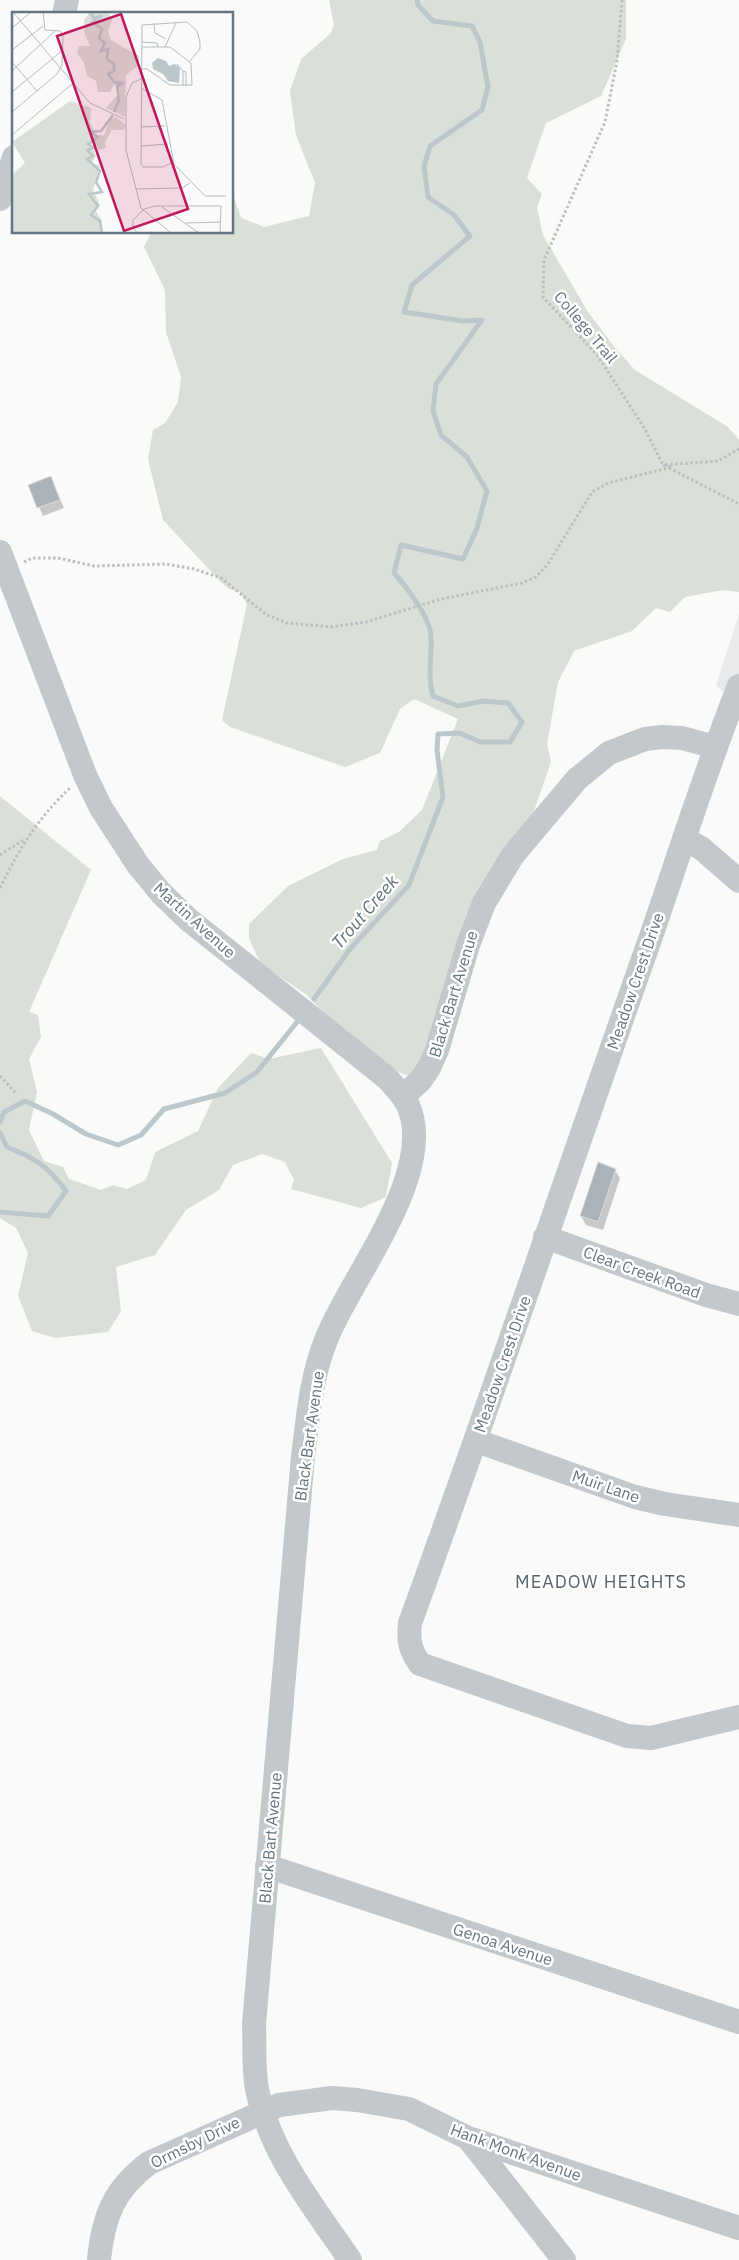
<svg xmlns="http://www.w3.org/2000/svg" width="739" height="2260" font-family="'IBM Plex Sans',sans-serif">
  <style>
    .built { fill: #e8e9e9 }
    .green { fill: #dadfd7 }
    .shadow { fill: #0003 }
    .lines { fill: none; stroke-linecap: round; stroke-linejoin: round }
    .stream { stroke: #bbc7cb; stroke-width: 5 }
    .building { fill: #aab3b9; stroke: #dcdcda }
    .path { stroke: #bbbfc2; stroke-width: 3; stroke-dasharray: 2.5 2.5; stroke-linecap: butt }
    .minor { stroke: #c3c8cc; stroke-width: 24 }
    .labels { text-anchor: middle; stroke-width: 5; stroke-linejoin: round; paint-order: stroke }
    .street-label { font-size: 16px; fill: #657683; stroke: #fff }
    .water-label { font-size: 18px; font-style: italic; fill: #60757c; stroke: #fff }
    .neighbourhood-label { font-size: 18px; letter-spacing: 1px; fill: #57646e; stroke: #fff }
    .inset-river { fill: none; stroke: #bbc7cb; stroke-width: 2.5 }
    .inset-road { fill: none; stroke: #b5bdc2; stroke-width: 1 }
    .view { fill: #c2185b; fill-opacity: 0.15; stroke: #c2185b; stroke-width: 2.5 }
    .inset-edge { fill: none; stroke: #657683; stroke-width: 2.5 }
  </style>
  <rect width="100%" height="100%" fill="#fafaf8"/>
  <path class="built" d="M739,614V706L716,685Z"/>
  <path class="green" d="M329,0H626V39L601,96L546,123L527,178L542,194L537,208L543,235L588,312L613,345L635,370L728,427L739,440V592L723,590L685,597L670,612L656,608L632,631L574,651L558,682L547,744L551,762L526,834L504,868L455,1025L412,1077L398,1072L332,1022L307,995L261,964L249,939V924L288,886L343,859L377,850L380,841L399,832L422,810L458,719L414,699L400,709L380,753L345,767L230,727L222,720L247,604L240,592L229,589L220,581L163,520L148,459L153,430L165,423L178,402L181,377L166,332L165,290L144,247L151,233L232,232L233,194L241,218L264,227L309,216L315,183L296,135L290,91L301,59L330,34L334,25Z
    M0,796L91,870L29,1012L38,1015L41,1037L29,1059L37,1092L29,1130L44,1161L63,1167L69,1179L101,1190L113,1185L127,1189L146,1180L155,1152L198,1131L218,1088L251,1053L269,1059L321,1048L392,1163L386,1197L361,1208L291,1189L294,1180L285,1162L262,1154L233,1165L219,1190L186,1210L155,1255L116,1267L121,1311L108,1332L55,1338L32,1331L18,1296L28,1253L16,1228L0,1218Z"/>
  <path class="shadow" d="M51,477L64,508L43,516L30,485Z
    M615,1170L620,1178L603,1230L586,1225L581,1216Z"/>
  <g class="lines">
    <path class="stream" d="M314,999L350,949L409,885L443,797L437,750L438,734L460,733L480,742H510L522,722L508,703L484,701L458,706L433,696C426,672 434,651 430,630C427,614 405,585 394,573L401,545L463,559L477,528L487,491L467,457L441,435L433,411L436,384L482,320L463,321L404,312L412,285L470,236L454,215L428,197L424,166L430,146L482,110L488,87L480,42L472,26L433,21L418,5L417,0
      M0,1122L4,1112L25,1101L53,1114L86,1134L118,1145L141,1135L164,1109L225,1093L257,1072L297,1022
      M0,1133L7,1147C35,1158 48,1166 66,1191L48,1216L0,1212"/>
  </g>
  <path class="building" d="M51,476L60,500L37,508L28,485Z
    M598,1162L616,1169L598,1222L580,1216Z"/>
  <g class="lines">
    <path class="path" d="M622,0L617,61L605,122L544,260L543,297L597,355L645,429L663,465
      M669,468L739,504
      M24,562L32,558H58L94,566L166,564L194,569L221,578L267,615L287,623L331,627L366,622L441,599L522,583L536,577L548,564L592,492L608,483L672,467L663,465L718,461L739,449
      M0,855L25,839
      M0,888C21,846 37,819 71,787
      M0,1076L16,1093"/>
    <path class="minor" d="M64,14L67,0
      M0,199L14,157
      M0,552L85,775L101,808L138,865L161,893L189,920L387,1078C395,1087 403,1095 408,1105C438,1173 350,1278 326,1340C311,1377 308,1417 303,1456L254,2024C255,2045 253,2068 257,2089C270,2154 314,2207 350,2260
      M739,686C705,771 678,859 648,945C568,1171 492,1398 410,1623C408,1641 410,1650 420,1664L627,1736L651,1738L739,1717
      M685,839L701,848L739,881
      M403,1096L420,1081L429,1068L437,1050L468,945L484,903L513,855L577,779L609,753L645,739L662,737L682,738L715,747
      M545,1237L706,1295L739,1304
      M477,1441L635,1497L665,1504L739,1515
      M267,1866L739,2022
      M468,2138L564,2260
      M99,2260C103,2217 114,2189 149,2163L279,2105L332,2098L357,2100L409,2109L468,2138L739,2228"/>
  </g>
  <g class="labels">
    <g class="street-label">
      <text transform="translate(586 327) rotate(50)" y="6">College Trail</text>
      <text transform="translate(195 920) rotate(42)" y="6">Martin Avenue</text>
      <text transform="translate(635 981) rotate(-71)" y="6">Meadow Crest Drive</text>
      <text transform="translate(453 994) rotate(-73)" y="6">Black Bart Avenue</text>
      <text transform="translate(642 1272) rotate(20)" y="6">Clear Creek Road</text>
      <text transform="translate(502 1364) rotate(-71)" y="6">Meadow Crest Drive</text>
      <text transform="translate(309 1436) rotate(-82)" y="6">Black Bart Avenue</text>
      <text transform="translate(606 1486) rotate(19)" y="6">Muir Lane</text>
      <text transform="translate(270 1838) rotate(-85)" y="6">Black Bart Avenue</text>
      <text transform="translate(503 1944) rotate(18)" y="6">Genoa Avenue</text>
      <text transform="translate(195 2142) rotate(-26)" y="6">Ormsby Drive</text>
      <text transform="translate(516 2152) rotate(20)" y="6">Hank Monk Avenue</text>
    </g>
    <g class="water-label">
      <text transform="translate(365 912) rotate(-49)" y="6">Trout Creek</text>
    </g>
    <g class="neighbourhood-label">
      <text x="601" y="1588">MEADOW HEIGHTS</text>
    </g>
  </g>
  <g transform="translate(12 12)">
    <rect width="221" height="221" fill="#fafaf8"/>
    <path d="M78,0H96L100,9L96,19L99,28L127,44V53L114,63L113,105L94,96L106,82V73L102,72L98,80H86L84,69L75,64L72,51L65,41L67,34H78L73,23L72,8ZM58,89L79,96L78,110L84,123H92L98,107L104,105L114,113L112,118H100L93,130L94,136L87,138L81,129L79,133L84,144L80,151L88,154L81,178L88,193L83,198L90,209L89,221H0V163L13,151L0,130Z" fill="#dadfd7"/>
    <path d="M146,46L154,49L157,54L163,52L168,56L167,71L156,69L151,62L141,57L140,51Z" fill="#bbc7cb"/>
    <path class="inset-river" d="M79,0L81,6L90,4L80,10L90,17L87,26L93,31L89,39L96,37L95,47L102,52V59L96,62L103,71H112L105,74L107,88L102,100M90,221L88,209L79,203L86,194L77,182L90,180L84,170L88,159L75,147L81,144L75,138L82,136L76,132L86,125L79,120L89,119L101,103"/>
    <path class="inset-road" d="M1,0L78,91L112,107M142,11L143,21L154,27M0,16L19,0M130,30L145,31L146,35M153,35L164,11M0,38L31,14M0,50L25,79M165,52L171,59V74M130,57H135L158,73H180L179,51L158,35H130M0,59L43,19M171,59L174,60V74M129,67L120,71L114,85V138L129,196L159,221M129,76L150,88L162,152L193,184H214M0,80L51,38M0,100L45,62L50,53L51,23L48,19L33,18L31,0M129,115L153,114M0,123L61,71M129,134L156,132M161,150L151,155H131L129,152L130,13L175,10L185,19L188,30V37L177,50M124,177L170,176L178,171M150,195L187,221M174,211L208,210M126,221L121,216V208L132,197L143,194H209L208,221"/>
    <path class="view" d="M109,2L176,197L112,219L45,24Z"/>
    <rect width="221" height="221" class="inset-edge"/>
  </g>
</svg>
